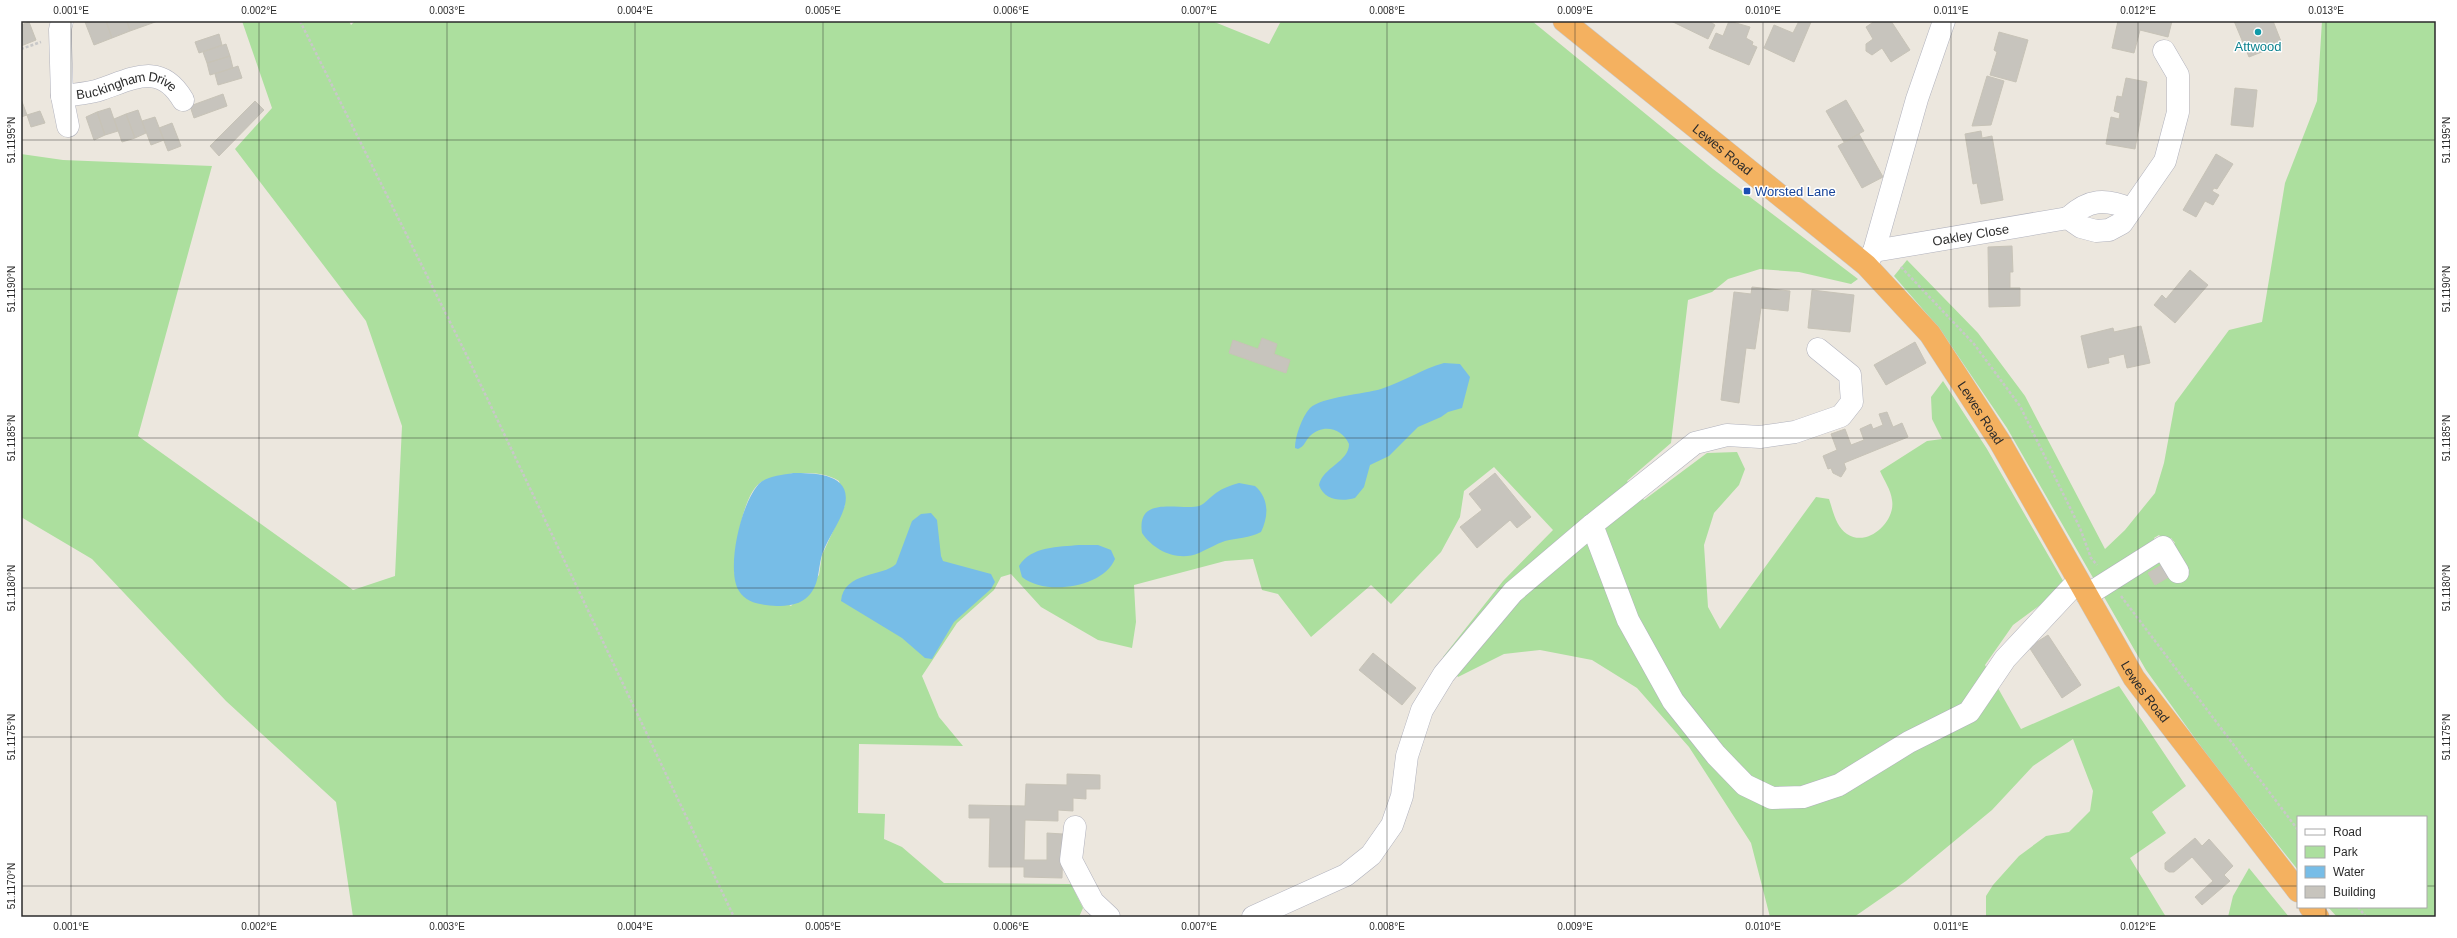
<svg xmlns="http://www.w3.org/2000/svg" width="2457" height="938" font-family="Helvetica,sans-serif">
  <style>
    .green { fill: #acdf9e; fill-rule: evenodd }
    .water { fill: #77bde7 }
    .building { fill: #c7c4bd; stroke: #c7c3b7 }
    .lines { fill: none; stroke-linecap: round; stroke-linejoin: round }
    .minor-casing { stroke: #b1b2bd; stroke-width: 23 }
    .highway-casing { stroke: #c8c8c8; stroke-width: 23 }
    .path { stroke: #c8c8c8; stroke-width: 2.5; stroke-dasharray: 3 2; stroke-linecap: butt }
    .minor { stroke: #fff; stroke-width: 22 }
    .highway { stroke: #f4b160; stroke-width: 22 }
    .ticks { fill: none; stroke: #2b2b2b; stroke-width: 1; stroke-opacity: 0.45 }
    .culture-dot { fill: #0f9aa8; stroke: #fff; stroke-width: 1.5 }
    .transit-dot { fill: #1a4fb4; stroke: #fff; stroke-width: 1.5 }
    .labels { text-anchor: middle; stroke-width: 3; stroke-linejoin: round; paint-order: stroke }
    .culture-label { font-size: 13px; fill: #0d838f; stroke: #fff }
    .street-label { font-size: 13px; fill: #2b2b2b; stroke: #fff }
    .transit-label { font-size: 13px; fill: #164399; stroke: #fff; text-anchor: start }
    .neatline { fill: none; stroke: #2b2b2b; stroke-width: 1.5 }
    .ticks-label { font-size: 10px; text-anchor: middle; fill: #2b2b2b }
  </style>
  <rect width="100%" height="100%" fill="#ece7de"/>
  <path class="green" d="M242,21H349L351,25L355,21H1212L1269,44L1281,21H1532L1713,169L1858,279L1851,284L1799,272L1760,269L1728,279L1712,292L1688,300L1671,443L1627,481L1644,500L1707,453L1737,452L1745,469L1739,485L1714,513L1704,545L1708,607L1720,629L1816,497L1829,499C1833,511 1836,527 1847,534C1868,548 1896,521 1892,500C1891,490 1884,480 1880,471L1927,441L1942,439L1932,419L1931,397L1943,381L1987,449L2066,586L2013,625L1985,665L2021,729L2119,686L2186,786L2152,812L2166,833L2130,858L2166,917H1986V896L1993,885L2019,856L2046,836L2069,832L2090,811L2093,791L2073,739L2033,766L1992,810L1906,881L1854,917H1770L1751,843L1689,747L1637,688L1592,660L1540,650L1504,654L1458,677L1443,657L1503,581L1553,530L1494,467L1464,491L1460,517L1441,552L1391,604L1371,585L1311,637L1278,594L1262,590L1253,559L1225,561L1134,585L1136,622L1132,648L1098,640L1041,607L1011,574L1001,577L994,590L957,623L922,676L939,717L963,746L859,744L858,813L885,814L884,839L902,847L944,883L1071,884L1083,908L1079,917H353L336,802L226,701L92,559L21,517V154L63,160L212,166L138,436L353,590L395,576L402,426L366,321L235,149L272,108ZM793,473C809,473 825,472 839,481L845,505L822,555L819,575L791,606L734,573C735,552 742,491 763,481C772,477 784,476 793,473Z
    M2322,21H2436V917H2337L2328,907H2426V817H2298V870L2217,769L2146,670L2007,428L1939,328L1894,276L1907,260L1978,333L2025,396L2105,549L2125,530L2155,493L2164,463L2175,403L2229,330L2262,322L2285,183L2317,101ZM2159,535L2165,542L2171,538L2175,543L2168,548L2175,573L2155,585L2148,573L2167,562L2154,538Z
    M2249,868L2289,917H2228L2233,896Z"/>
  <path class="water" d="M1444,363L1460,364L1470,377L1462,408L1448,412L1441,417L1418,427L1389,456L1370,465L1364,487L1355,498C1341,502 1324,500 1319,485C1323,467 1349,462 1349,444C1342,429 1324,423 1310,436C1305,441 1305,446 1298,449L1295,448C1295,436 1302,417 1310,408C1322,397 1364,394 1381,389C1403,382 1422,369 1444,363Z
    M793,473C814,473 852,473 845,505C841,521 829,536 823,552C817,568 821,587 805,599C797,605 787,606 777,606C763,605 747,604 739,591C725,569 742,498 761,482C769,476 783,475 793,473Z
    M1239,483L1255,486C1269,498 1269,516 1261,532C1250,538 1236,538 1225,541C1216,544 1208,549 1199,553C1178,562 1154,551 1142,533C1136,494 1181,511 1199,506C1205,504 1210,497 1216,493C1223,488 1231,485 1239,483Z
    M931,513L937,520L941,556L943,561L991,574L995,582L991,589L954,622L932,659L925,658L902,638L841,601C844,571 883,577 896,564L912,521L921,514Z
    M1079,545H1098L1111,550L1115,559C1103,588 1045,596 1022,577L1019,566C1031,546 1059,547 1079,545Z"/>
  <path class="building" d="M106,21L112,38L94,45L85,22Z
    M106,21H127L130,31L112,38Z
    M127,21H158L130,31Z
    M1671,21H1709L1715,25L1708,39Z
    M1729,21L1750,27L1746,38L1753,42L1752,45L1757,47L1749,65L1709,48L1716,33L1723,36Z
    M1799,21L1811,22L1794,62L1764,48L1774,25L1793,33Z
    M1875,21H1891L1910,50L1891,62L1882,48L1872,55L1866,51V44L1873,39L1866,27Z
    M2118,21H2172L2168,37L2140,30L2134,53L2112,48Z
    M2234,21H2273L2282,44L2249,57Z
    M29,22L36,40L21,46V25Z
    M1999,32L2028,40L2016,82L1990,75L1997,52L1994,50Z
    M219,34L222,45L199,53L195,42Z
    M226,44L230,56L207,63L203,52Z
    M230,56L233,68L210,75L207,63Z
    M238,66L242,78L218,85L215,74Z
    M1987,76L2004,81L1991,125L1972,126Z
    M2126,78L2147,82L2135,149L2106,144L2111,117L2119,119L2120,113L2114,111L2117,96L2122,97Z
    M2235,88L2257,90L2253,127L2231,125Z
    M223,94L227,106L194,118L190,106Z
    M21,99L27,115L21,117Z
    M1846,100L1864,131L1844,142L1826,111Z
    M255,101L264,110L219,156L210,146Z
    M110,108L118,131L105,135L97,112Z
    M138,110L146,133L135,138L126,114Z
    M40,111L45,123L31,127L27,115Z
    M97,112L105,135L94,140L86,117Z
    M126,114L135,138L122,142L114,119Z
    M155,117L164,140L151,145L142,121Z
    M172,123L181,146L168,151L159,128Z
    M1981,131L1982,138L1992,136L2003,200L1981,204L1977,183L1973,184L1965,134Z
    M1859,134L1883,177L1862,188L1838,146Z
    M2216,154L2233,164L2217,189L2214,188L2212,191L2219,195L2213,205L2205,201L2196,217L2183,210Z
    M2012,246L2013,272H2010V288H2020V306L1989,307L1988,247Z
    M2190,270L2208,285L2175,323L2154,305L2162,295L2166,299Z
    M1752,287L1790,291L1788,311L1761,308L1755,349L1746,348L1739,403L1721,400L1734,292L1751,294Z
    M1812,290L1854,295L1850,332L1808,328Z
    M2141,326L2150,363L2127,368L2124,354L2108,358L2109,363L2088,368L2081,336L2113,328L2114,332Z
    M1262,338L1277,344L1274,354L1290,360L1286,373L1229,353L1233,340L1258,349Z
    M1915,342L1926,363L1886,385L1874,365Z
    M1887,412L1893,427L1902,423L1908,437L1844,463L1846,469L1841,477L1833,473L1831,468L1828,469L1823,456L1837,450L1831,434L1845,429L1851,445L1864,440L1860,429L1871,424L1873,429L1883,425L1879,414Z
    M1495,473L1531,517L1517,528L1510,520L1477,548L1460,527L1482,510L1469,494Z
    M2167,562L2174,574L2155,585L2148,573Z
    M2048,635L2081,685L2062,698L2029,647Z
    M1373,653L1416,688L1402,705L1359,670Z
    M1067,774L1100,775V789H1086V799L1073,798V811L1058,810V821L1025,820L1024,860H1047V833L1063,834L1062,878L1024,877V867H989L990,818H969V805L1025,806L1026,784L1067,785Z
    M2195,838L2202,846L2209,839L2233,866L2224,875L2230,881L2202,905L2195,897L2213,881L2192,857L2174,872H2169L2165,869V863Z"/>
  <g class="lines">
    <defs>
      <g id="minor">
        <path d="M62,21L60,30L62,96L68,126"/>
        <path id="s1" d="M62,96C75,94 89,94 102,89C134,78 161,62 183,100"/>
        <path d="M2068,218C2089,199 2105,198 2131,209"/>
        <path id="s2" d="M1874,251L2068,218L2081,227L2096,231L2109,230L2122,223L2165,161L2178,112V75L2164,51"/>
        <path d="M1867,263L1874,251L1917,99L1944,21"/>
        <path d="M1818,349L1850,375L1852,402L1841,416L1795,432L1760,437L1727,435L1695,443L1592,525L1628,620L1673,701L1716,755L1745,785L1772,798L1803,797L1839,785L1909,742L1969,712L2005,659L2078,581"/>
        <path d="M2087,595L2163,547L2178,572"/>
        <path d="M1075,827L1071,860L1093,902L1109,917"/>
        <path d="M1253,917L1346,875L1371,855L1392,825L1402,796L1407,756L1422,710L1444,674L1513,592L1592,525"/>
      </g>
      <g id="highway">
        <path id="s3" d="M1564,21L1866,265L1930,334L2000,442L2134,678L2298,891"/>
        <path d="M2310,907L2318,917"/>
      </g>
    </defs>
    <use href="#minor" class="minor-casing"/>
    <use href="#highway" class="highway-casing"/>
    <path class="path" d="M300,21L468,358L734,917
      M21,49L41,42
      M1901,267L1974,344L2020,406L2080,528L2091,558L2097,565
      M2121,596L2298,830
      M2358,907L2366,917"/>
    <use href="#minor" class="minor"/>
    <use href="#highway" class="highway"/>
  </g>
  <path class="ticks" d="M71,21V917M259,21V917M447,21V917M635,21V917M823,21V917M1011,21V917M1199,21V917M1387,21V917M1575,21V917M1763,21V917M1951,21V917M2138,21V917M2326,21V817M21,140H2436M21,289H2436M21,438H2436M21,588H2436M21,737H2436M21,886H2298M2426,886H2436M2326,907V917"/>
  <circle class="culture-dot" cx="2258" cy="32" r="4"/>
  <rect class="transit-dot" x="1743" y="187" width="8" height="8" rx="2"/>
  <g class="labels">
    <g class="culture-label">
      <text x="2258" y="51">Attwood</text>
    </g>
    <g class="street-label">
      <text dy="5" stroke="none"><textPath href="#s1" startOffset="67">Buckingham Drive</textPath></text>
      <text dy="5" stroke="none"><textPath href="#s3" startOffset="204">Lewes Road</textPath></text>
      <text dy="5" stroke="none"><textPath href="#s2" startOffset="98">Oakley Close</textPath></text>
      <text dy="5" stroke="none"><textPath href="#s3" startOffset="576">Lewes Road</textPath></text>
      <text dy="5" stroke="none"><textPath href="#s3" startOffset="900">Lewes Road</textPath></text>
    </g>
    <g class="transit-label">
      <text x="1755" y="196">Worsted Lane</text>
    </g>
  </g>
  <rect width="2457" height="938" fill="none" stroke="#ffffff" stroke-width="44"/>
  <rect x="2297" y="816" width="130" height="92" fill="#ffffff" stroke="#aaaaaa"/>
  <rect x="2305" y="829" width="20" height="6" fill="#ffffff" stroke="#aaaaaa"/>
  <text x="2333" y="836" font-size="12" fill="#2b2b2b">Road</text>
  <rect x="2305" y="846" width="20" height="12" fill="#acdf9e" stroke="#aaaaaa"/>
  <text x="2333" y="856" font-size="12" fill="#2b2b2b">Park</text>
  <rect x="2305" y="866" width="20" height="12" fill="#77bde7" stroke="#aaaaaa"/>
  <text x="2333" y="876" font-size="12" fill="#2b2b2b">Water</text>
  <rect x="2305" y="886" width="20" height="12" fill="#c7c4bd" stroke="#aaaaaa"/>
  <text x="2333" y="896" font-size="12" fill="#2b2b2b">Building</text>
  <rect x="22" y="22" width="2413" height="894" class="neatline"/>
  <g class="ticks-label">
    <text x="71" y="14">0.001°E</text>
    <text x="259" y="14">0.002°E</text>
    <text x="447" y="14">0.003°E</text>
    <text x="635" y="14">0.004°E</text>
    <text x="823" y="14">0.005°E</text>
    <text x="1011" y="14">0.006°E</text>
    <text x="1199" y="14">0.007°E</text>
    <text x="1387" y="14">0.008°E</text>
    <text x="1575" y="14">0.009°E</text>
    <text x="1763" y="14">0.010°E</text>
    <text x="1951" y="14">0.011°E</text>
    <text x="2138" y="14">0.012°E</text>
    <text x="2326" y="14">0.013°E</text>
    <text transform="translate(11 140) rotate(-90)" y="4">51.1195°N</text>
    <text transform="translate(2446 140) rotate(-90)" y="4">51.1195°N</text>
    <text transform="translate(11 289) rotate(-90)" y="4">51.1190°N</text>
    <text transform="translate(2446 289) rotate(-90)" y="4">51.1190°N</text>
    <text transform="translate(11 438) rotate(-90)" y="4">51.1185°N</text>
    <text transform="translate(2446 438) rotate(-90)" y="4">51.1185°N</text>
    <text transform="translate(11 588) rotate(-90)" y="4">51.1180°N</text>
    <text transform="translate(2446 588) rotate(-90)" y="4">51.1180°N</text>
    <text transform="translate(11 737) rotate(-90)" y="4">51.1175°N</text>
    <text transform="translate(2446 737) rotate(-90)" y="4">51.1175°N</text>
    <text transform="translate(11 886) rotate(-90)" y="4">51.1170°N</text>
    <text x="71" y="930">0.001°E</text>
    <text x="259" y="930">0.002°E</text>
    <text x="447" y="930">0.003°E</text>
    <text x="635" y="930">0.004°E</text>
    <text x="823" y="930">0.005°E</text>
    <text x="1011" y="930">0.006°E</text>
    <text x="1199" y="930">0.007°E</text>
    <text x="1387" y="930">0.008°E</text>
    <text x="1575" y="930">0.009°E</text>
    <text x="1763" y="930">0.010°E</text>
    <text x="1951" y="930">0.011°E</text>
    <text x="2138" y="930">0.012°E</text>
  </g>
</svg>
